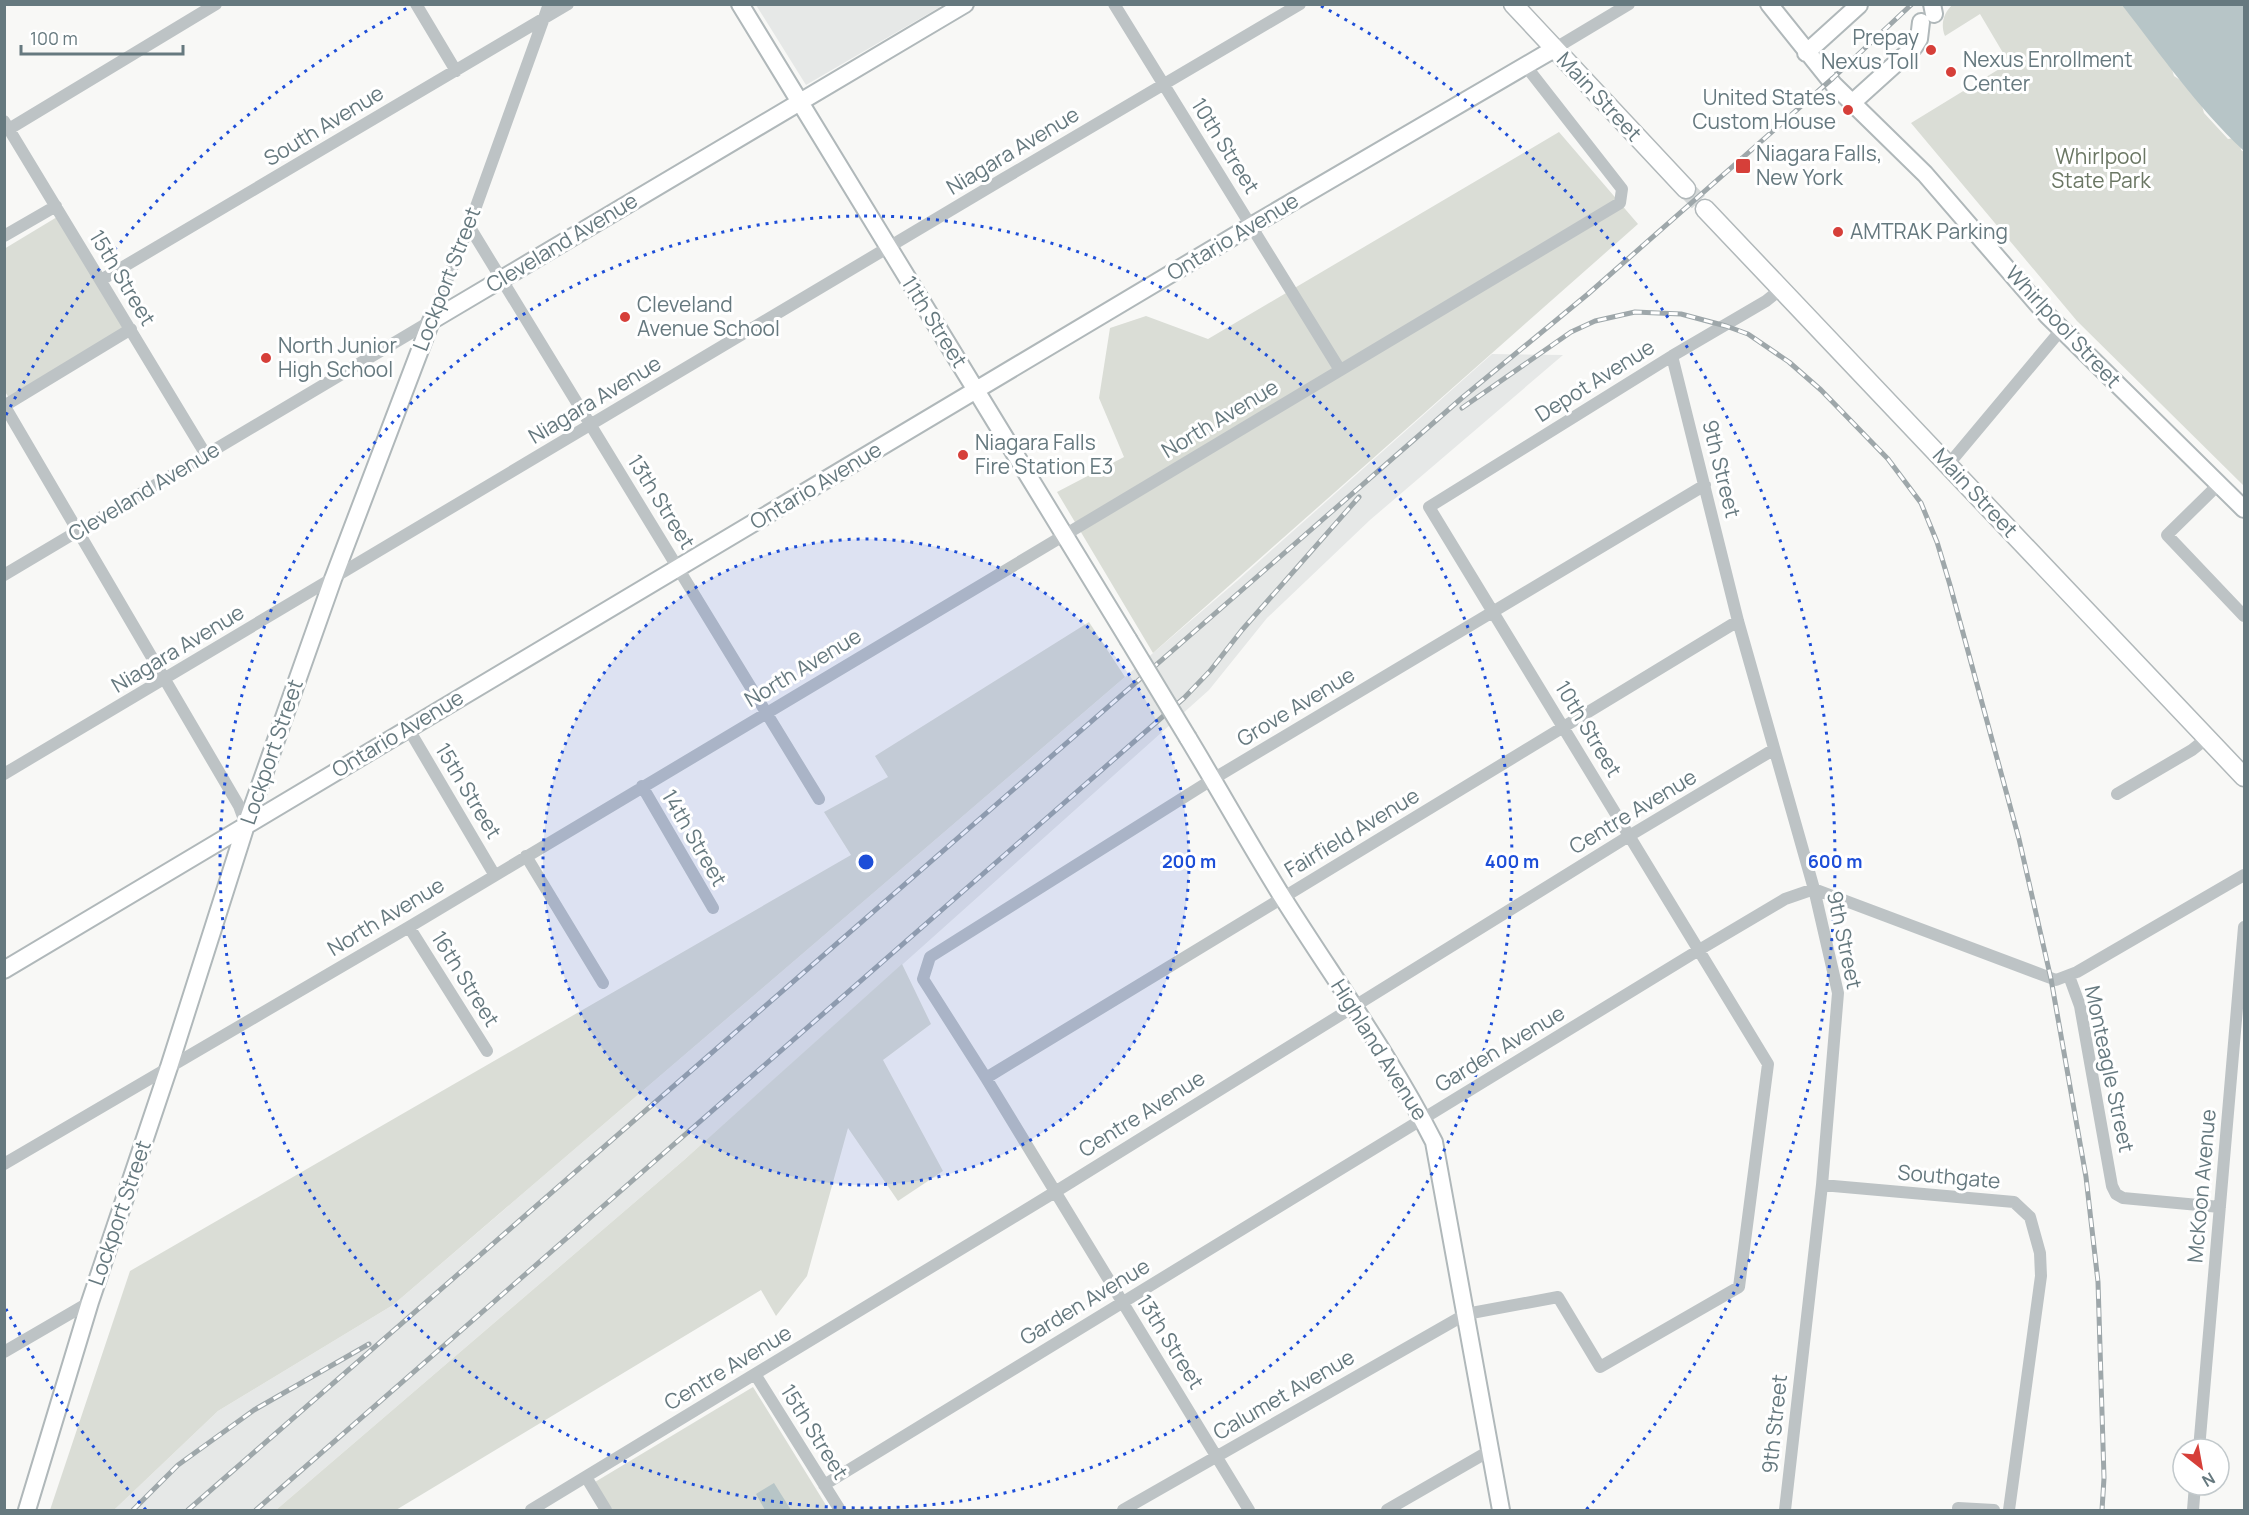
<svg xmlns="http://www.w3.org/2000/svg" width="2249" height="1515" font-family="Manrope,sans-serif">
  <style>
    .built { fill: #e6e8e7 }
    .green { fill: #daddd6 }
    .water { fill: #b7c5c7 }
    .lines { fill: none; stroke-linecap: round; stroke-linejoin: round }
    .primary-tunnel { stroke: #d4d8d8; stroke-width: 18; stroke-dasharray: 18 9; stroke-linecap: butt }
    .secondary-casing { stroke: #b0b8ba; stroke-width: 20 }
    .primary-casing { stroke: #b1b8ba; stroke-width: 21 }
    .street { stroke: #bdc3c5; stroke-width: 12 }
    .secondary { stroke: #fff; stroke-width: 16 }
    .primary { stroke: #fff; stroke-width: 18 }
    .rail-casing { stroke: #9ea7aa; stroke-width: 5 }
    .rail { stroke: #fff; stroke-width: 3; stroke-dasharray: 9; stroke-linecap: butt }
    .secondary-bridge-casing { stroke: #b0b8ba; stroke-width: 20; stroke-linecap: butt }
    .secondary-bridge { stroke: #fff; stroke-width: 16 }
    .ring { fill: none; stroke: #1d4ed8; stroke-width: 3; stroke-dasharray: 3 6 }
    .poi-dot { fill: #d63f39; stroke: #fff; stroke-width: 2 }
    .labels { text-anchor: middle; stroke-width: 6; stroke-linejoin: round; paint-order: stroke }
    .poi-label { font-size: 21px; fill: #66797f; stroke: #fff; text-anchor: start }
    .street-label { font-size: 21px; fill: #66797f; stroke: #fff }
    .park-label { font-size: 21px; fill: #6b7764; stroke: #fff }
    .centre { fill: #1d4ed8; stroke: #fff; stroke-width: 3 }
    .ring-label { font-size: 18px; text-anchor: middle; font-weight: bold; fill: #1d4ed8; stroke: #fff; stroke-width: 6; stroke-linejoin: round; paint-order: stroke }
  </style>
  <rect width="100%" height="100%" fill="#f8f8f6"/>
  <path class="built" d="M939,5L940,7L806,85L756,5Z
    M1492,354L1563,355L1370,520L1267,618L1209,690L684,1160L276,1510H114L218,1411L393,1305L1237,581Z"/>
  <path class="green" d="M2127,4L2166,50L2174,76L2198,92L2204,113L2228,139L2240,137L2241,150L2244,152V486L2077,321L1911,123L2009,63L1980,14L1945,36C1940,24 1944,13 1952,5Z
    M1559,132L1638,224L1153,653L1057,492L1124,457L1099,398L1110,328L1146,316L1208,339Z
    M57,217L124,330L9,398L4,390V249Z
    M1089,622L1125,677L393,1305L218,1411L114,1510H50L130,1271L851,855L824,812L888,777L875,756Z
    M902,964L931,1024L883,1060L943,1171L898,1201L848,1128L807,1276L776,1316L761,1290L396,1510H276L684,1160Z
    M753,1387L829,1510H612L595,1482Z"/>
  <path class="water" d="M2122,5H2244V151C2197,107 2161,55 2122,5Z
    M774,1483L791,1510H765L756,1494Z"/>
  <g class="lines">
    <path class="primary-tunnel" d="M1686,189L1705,209"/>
    <defs>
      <path id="secondary" d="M740,4L1128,639
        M1769,4L1834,85L1925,174L2047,315L2244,509
        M1932,4L1934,14
        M1806,53L1859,5
        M1852,103L1914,47L1919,39L1921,22
        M1188,738C1220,791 1250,845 1283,898C1334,979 1391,1057 1434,1142L1501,1510
        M4,970L1251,226L1554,49
        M27,1510L90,1302L169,1067L246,825L333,579L431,321L965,4"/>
      <path id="primary" d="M1513,4L1686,189
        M1705,209L2244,777"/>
    </defs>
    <use href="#secondary" class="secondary-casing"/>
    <use href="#primary" class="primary-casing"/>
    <path class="street" d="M416,4L456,71
      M1114,4L1340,370
      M1554,49L1629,4
      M4,121L206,455
      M9,129L216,4
      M469,226L819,799
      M4,236L56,206
      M101,280L568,4
      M1672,356L1738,621L1814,889L1838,993L1822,1185L1785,1510
      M4,405L239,806L246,825
      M4,406L131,329
      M1948,465L2061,330
      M2219,484L2167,535L2244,616
      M4,575L431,321L469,226L549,4
      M408,728L494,874
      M4,774L1003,179L1300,4
      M642,786L713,908
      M2117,794L2192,750L2207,738
      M526,856L603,983
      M409,927L487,1051
      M2069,976L2080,1006L2112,1186L2116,1194L2123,1198L2220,1207
      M986,1078L1738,621
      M4,1164L409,927L1620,203L1622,189L1525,65
      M1822,1185L2014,1202L2030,1217L2040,1253L2041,1276L2009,1510
      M4,1352L90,1302
      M755,1374L840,1510
      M2199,1449L2244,927
      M586,1477L606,1510
      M824,1485L1699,950L1785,899L1814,889L2056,980L2077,972L2244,875
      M1958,1508L1994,1510
      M531,1510L1055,1192L1629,836L1773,750
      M1123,1510L1466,1314L1558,1297L1600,1367L1739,1287L1768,1064L1429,507L1672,356L1766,301L1781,289
      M1249,1510L986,1078L923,979L930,957L1213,779L1705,485
      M1387,1510L1491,1450
      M2193,1510L2195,1485"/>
    <use href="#secondary" class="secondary"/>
    <use href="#primary" class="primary"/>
    <defs>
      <path id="rail" d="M1462,408L1571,332L1595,321L1635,312L1681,314L1726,326L1748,334L1789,362L1821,390L1888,459L1921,503L1937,542L1950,585L2019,839L2051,979L2086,1177L2098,1282L2104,1478L2102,1510
        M133,1510L178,1465L254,1410L369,1344
        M188,1510L1463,397L1588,294L1833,78L1912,4
        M256,1510L1184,698L1210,671L1242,630L1359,497"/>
    </defs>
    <use href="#rail" class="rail-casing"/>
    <use href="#rail" class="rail"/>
    <defs>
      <path id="secondary-bridge" d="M1128,639L1188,738"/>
    </defs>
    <use href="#secondary-bridge" class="secondary-bridge-casing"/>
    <use href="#secondary-bridge" class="secondary-bridge"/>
  </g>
  <circle cx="866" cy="862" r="323" fill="#1d4ed8" fill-opacity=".12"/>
  <g class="ring">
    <circle cx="866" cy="862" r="323"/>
    <circle cx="866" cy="862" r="646"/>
    <path d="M146 1510A969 969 0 0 1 6 1309M6 415A969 969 0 0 1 411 6M1321 6A969 969 0 0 1 1586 1510"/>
  </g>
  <g class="poi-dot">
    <circle cx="1931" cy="50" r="6"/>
    <circle cx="1951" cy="72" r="6"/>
    <circle cx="1848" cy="110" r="6"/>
    <rect x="1735" y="158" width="16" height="16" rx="3"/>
    <circle cx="1838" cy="232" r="6"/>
    <circle cx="625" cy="317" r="6"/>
    <circle cx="266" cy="358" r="6"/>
    <circle cx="963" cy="455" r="6"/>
  </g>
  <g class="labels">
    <g class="poi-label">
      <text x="1919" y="45" text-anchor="end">Prepay<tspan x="1919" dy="24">Nexus Toll</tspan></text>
      <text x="1963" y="67">Nexus Enrollment<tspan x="1963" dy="24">Center</tspan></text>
      <text x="1836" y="105" text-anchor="end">United States<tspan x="1836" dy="24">Custom House</tspan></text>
      <text x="1756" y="161">Niagara Falls,<tspan x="1756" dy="24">New York</tspan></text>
      <text x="1850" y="239">AMTRAK Parking</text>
      <text x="637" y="312">Cleveland<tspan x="637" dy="24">Avenue School</tspan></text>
      <text x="278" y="353">North Junior<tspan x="278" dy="24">High School</tspan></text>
      <text x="975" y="450">Niagara Falls<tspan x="975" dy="24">Fire Station E3</tspan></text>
    </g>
    <g class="street-label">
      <text transform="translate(1599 97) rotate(47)" y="7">Main Street</text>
      <text transform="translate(324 126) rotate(-31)" y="7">South Avenue</text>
      <text transform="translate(1225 146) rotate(58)" y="7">10th Street</text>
      <text transform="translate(1013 151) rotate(-31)" y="7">Niagara Avenue</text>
      <text transform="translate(1233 237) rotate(-31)" y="7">Ontario Avenue</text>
      <text transform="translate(562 243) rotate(-31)" y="7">Cleveland Avenue</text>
      <text transform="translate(122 278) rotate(59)" y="7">15th Street</text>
      <text transform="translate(447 279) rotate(-69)" y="7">Lockport Street</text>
      <text transform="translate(934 322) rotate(58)" y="7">11th Street</text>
      <text transform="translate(2063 327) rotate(47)" y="7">Whirlpool Street</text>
      <text transform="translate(1595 381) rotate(-32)" y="7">Depot Avenue</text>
      <text transform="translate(595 400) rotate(-31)" y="7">Niagara Avenue</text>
      <text transform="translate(1220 419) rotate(-31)" y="7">North Avenue</text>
      <text transform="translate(1721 469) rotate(76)" y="7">9th Street</text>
      <text transform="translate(816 486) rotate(-31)" y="7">Ontario Avenue</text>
      <text transform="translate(144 492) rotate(-31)" y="7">Cleveland Avenue</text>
      <text transform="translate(1975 493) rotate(47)" y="7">Main Street</text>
      <text transform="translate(661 502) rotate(58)" y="7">13th Street</text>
      <text transform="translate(178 649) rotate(-31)" y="7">Niagara Avenue</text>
      <text transform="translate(803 668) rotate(-31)" y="7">North Avenue</text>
      <text transform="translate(1296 707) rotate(-31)" y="7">Grove Avenue</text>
      <text transform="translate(1588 729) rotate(59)" y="7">10th Street</text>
      <text transform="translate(398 734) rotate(-31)" y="7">Ontario Avenue</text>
      <text transform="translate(272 752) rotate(-71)" y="7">Lockport Street</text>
      <text transform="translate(468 791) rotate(59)" y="7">15th Street</text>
      <text transform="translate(1633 812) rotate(-31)" y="7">Centre Avenue</text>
      <text transform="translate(1352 833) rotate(-31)" y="7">Fairfield Avenue</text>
      <text transform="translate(694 838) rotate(60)" y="7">14th Street</text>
      <text transform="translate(386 917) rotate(-31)" y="7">North Avenue</text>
      <text transform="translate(1844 940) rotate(78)" y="7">9th Street</text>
      <text transform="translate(465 979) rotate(58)" y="7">16th Street</text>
      <text transform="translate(1500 1049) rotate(-31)" y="7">Garden Avenue</text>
      <text transform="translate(1379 1050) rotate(58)" y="7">Highland Avenue</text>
      <text transform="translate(2109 1069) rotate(78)" y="7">Monteagle Street</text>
      <text transform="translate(1142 1114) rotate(-32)" y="7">Centre Avenue</text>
      <text transform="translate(1949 1177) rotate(5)" y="7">Southgate</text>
      <text transform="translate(2202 1186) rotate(-85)" y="7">McKoon Avenue</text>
      <text transform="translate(120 1213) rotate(-71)" y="7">Lockport Street</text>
      <text transform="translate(1085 1302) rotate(-31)" y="7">Garden Avenue</text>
      <text transform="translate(1170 1342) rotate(58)" y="7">13th Street</text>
      <text transform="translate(728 1368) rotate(-31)" y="7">Centre Avenue</text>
      <text transform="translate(1284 1395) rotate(-30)" y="7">Calumet Avenue</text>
      <text transform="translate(1775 1424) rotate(-84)" y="7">9th Street</text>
      <text transform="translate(814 1432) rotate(58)" y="7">15th Street</text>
    </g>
    <g class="park-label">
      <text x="2101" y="164">Whirlpool<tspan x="2101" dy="24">State Park</tspan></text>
    </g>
  </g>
  <circle cx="866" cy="862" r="9" class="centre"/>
  <g class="ring-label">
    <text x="1189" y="868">200 m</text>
    <text x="1512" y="868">400 m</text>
    <text x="1835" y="868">600 m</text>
  </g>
  <rect width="2249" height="1515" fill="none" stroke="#66797f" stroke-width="12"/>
  <g transform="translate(2201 1467) rotate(149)"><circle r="28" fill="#ffffff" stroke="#c2c9cc" stroke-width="1.5"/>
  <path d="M0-4.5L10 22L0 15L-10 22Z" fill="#d63f39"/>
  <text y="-9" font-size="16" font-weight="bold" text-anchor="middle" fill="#66797f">N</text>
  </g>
  <path d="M21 45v9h162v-9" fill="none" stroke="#66797f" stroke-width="3"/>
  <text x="30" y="45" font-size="18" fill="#66797f" stroke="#ffffff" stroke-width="4.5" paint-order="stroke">100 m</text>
</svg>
